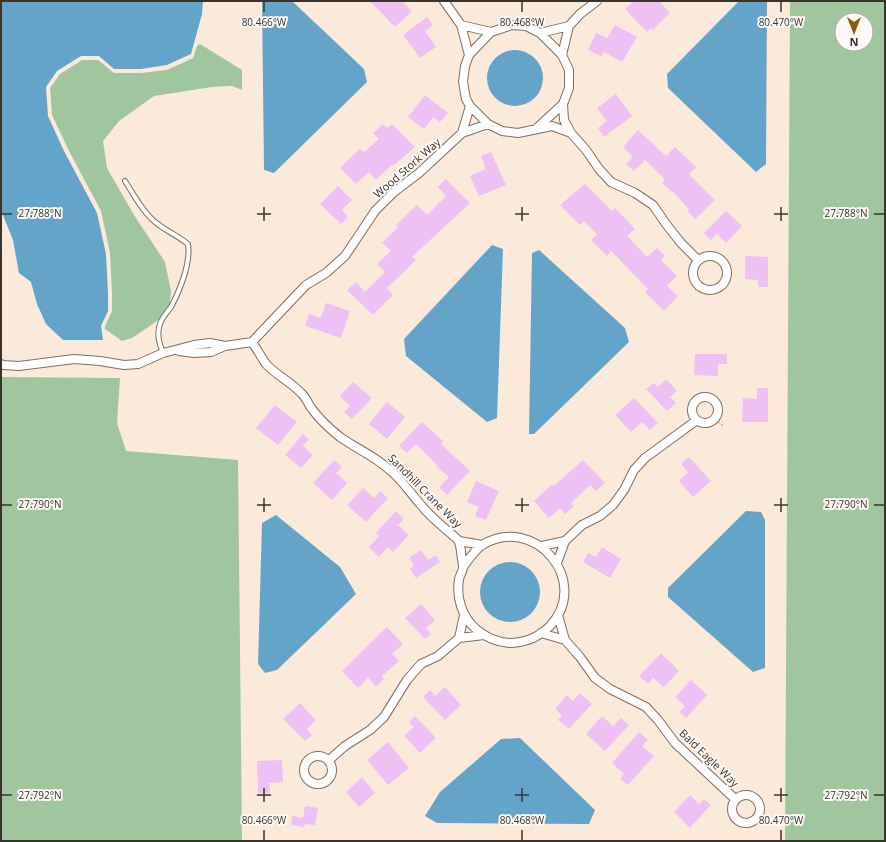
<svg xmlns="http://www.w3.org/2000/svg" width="886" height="842" font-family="'Open Sans',sans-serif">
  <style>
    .green { fill: #a0c69e; fill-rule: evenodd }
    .water { fill: #65a4c9 }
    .building { fill: #efc0f3 }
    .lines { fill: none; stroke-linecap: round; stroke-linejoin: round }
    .service-casing { stroke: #7d6e60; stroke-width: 6 }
    .minor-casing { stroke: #7d6e60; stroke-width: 10 }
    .path { stroke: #beb0a2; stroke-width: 1.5; stroke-dasharray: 2 2; stroke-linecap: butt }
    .service { stroke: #fff; stroke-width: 4 }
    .minor { stroke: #fff; stroke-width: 8 }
    .ticks { fill: none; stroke: #3a332d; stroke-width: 1.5 }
    .labels { text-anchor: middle; stroke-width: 4; stroke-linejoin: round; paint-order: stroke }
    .street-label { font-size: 11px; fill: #3a332d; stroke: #fdf9f6 }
    .ticks-label { font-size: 10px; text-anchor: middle; fill: #3a332d; stroke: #fdf9f6; stroke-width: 4; stroke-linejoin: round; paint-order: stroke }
  </style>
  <rect width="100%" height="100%" fill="#fbead9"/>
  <path class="green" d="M790,1H885V841H785ZM842,20H866V44H842Z
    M200,44L242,70V90L232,86L212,87L154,96L119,121L103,141L107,168L134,215L165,262L171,291L169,313L132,338L122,341L105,329V326L112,311V293L110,253L101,211L68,149L52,115L50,88L60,74L82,60H98L114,73H141L167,70L193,58L197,46Z
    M1,377L120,378L117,423L126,451L238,460L242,841H1Z"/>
  <path class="water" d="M1,1H203L202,14L191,54L167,65L141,69H114L99,56H81L57,71L46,87L48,116L64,151L97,213L106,254L108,293V311L101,326L103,340H63L46,324L37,304L31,282L19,273L13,240L1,210Z
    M262,1H292L364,69L367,82L274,173L264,170Z
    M739,1H767L766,164L756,172L668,88L667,74Z
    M487 78a28 28 0 1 1 56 0a28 28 0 1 1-56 0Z
    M492,245L503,249L497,418L487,422L406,356L404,339Z
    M539,250L625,328L629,342L534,434H529L532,253Z
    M746,511L761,512L765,520V668L753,672L668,597V588Z
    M276,515L340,567L356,594L277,670L265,673L258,664L262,523Z
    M480 592a30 30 0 1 1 60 0a30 30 0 1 1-60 0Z
    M520,738L595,810L589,824L437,823L425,816L440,792L501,739Z"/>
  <path class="building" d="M370,1H402L412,11L395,27Z
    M634,1H659L670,13L653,30L651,28L647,32L625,9Z
    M427,17L433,25L425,31L436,47L420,58L403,35Z
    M615,25L637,37L622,62L604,52L601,56L588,50L596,33L607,38Z
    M616,94L632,116L604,137L598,128L607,121L597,108Z
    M425,95L448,113L440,122L433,117L424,129L408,117Z
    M383,124L387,128L392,124L415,147L393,166L392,165L376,180L369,172L356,184L340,168L360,149L364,152L379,139L373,133Z
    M638,130L666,156L675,147L696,167L689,174L715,200L695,219L687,211L689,209L673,192H672L662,183L665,179L645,160L634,171L626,164L633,157L623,147Z
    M491,152L506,185L479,196L470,176L486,169L481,156Z
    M446,179L470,203L412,257L416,260L387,288L393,295L373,315L347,290L356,282L365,292L385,272L377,264L391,251L382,243L398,227L396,225L417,205L427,215L446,196L438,187Z
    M585,184L612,211L615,208L635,229L627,236L647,257L657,248L665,256L661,260L677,276L667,286L678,296L664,311L645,292L648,289L611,251L607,256L591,240L597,234L584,221L580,225L560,205Z
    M338,186L352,200L342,210L348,217L341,224L320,204Z
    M726,211L742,226L726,243L717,234L711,240L704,233Z
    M745,256L768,257V287H758V280L745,279Z
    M326,303L350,311L341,338L305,326L309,314L321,318Z
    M695,354H727V364H718V376L694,375Z
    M666,379L677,391L670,397L676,403L667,411L646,389L654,383L658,387Z
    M353,382L372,398L352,419L344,412L350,406L340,396Z
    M757,388H768V422H742L743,398L757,399Z
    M634,398L658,423L650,430L642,422L631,432L615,415Z
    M387,402L405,417L387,439L369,424Z
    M275,405L297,422L278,445L256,428Z
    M422,422L443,441L441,444L470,471L447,495L439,487L449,477L436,466L437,465L416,444L407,453L399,446Z
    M303,434L309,439L303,446L313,455L301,468L285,455Z
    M689,457L711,481L693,497L679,481L688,472L681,464Z
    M334,460L342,467L336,473L347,483L332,500L313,483Z
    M583,460L605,483L596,491L590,485L571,503L574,506L565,514L560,508L549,518L534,501L552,484L554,486Z
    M476,481L499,491L486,520L475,516L479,507L467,502Z
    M363,488L374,498L380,491L388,498L366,522L347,505Z
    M396,511L404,519L398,525L409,535L393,552L388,547L379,557L369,547L379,536L376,533Z
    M602,547L621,559L610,578L583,562L588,553L596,557Z
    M421,550L428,560L436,555L440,562L416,578L410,569L414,566L409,558Z
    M421,604L435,620L426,628L431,634L425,639L405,618Z
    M387,627L403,644L392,654L399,661L382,676L384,679L376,686L368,678L358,688L342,671Z
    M661,653L679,671L664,687L653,678L648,684L639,676Z
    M691,680L707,695L686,718L679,712L685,706L675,697Z
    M445,687L461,705L445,720L423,697L430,690L435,696Z
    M580,693L592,704L569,729L558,720L562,715L555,709L567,695L573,701Z
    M300,703L316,720L307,729L312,735L305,741L283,719Z
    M415,716L436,738L420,753L404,736L414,727L409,722Z
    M602,716L613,726L621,718L629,725L605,751L586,734Z
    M639,732L648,740L642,746L654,756L628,785L620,779L624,774L612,763Z
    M388,742L409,768L388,785L367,760Z
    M282,760L283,782L269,783L270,793H258L257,761Z
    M362,777L375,793L359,807L346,792Z
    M690,795L699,804L704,799L711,805L690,828L674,812Z
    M305,806L318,808L315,825L305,824L304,827L291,825L292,816L303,818Z"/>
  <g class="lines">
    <defs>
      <path id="service" d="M125,181C134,195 142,211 154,221C164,230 177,235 188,244C191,263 180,290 171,307C166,314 160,319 159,328C157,337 160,345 163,353"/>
      <path id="minor" d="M444,1L461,25L469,55
        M461,25L491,32
        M540,33L569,26
        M562,55L569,26L580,14L597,1
        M563,104L564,120L571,133L586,150L599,169L611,182L635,193L653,205L666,224L681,243L698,260
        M537,128L563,104L569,88V70L562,55L540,33L526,26L512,25L491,32L469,55L465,66L463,82L466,99L470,106L488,124L502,131L518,133L552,126L571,133
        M462,133L470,106
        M693 273a17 17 0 1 1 34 0a17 17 0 1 1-34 0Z
        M252,342C257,349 261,357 266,364C276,375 291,382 301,393C306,397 308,404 312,409C320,420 330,429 340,437C357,449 375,456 391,471C403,481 411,494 421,505C431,518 445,528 457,539C460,542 460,546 461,551C461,556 463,562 463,567C463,571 460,575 459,579C456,598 462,617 476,629C485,637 497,642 509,643C524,643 539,637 550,626C592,581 534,513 482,545C474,551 469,559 463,567
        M252,342L306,285L326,273L345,256L375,211L394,192L419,173L462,133L488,124
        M179,351L194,353L211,352L225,346L252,342
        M1,364L3,365L19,366L74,359L100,361L124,365L138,364L163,353L194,345L210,343L225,346
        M692 410a13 13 0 1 1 26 0a13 13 0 1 1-26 0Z
        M459,541L482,545
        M542,546L565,541L582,525L600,516L613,505L624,490L634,470L645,458L697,420
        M557,563L565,541
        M558,615L565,640L580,657L595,678L610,689L646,707L658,720L675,743L735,799
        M541,633L565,640
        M459,638L484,635
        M304 770a14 14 0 1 1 28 0a14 14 0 1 1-28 0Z
        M329,760L345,746L370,730L384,717L407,680L421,664L438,656L459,638L464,615
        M732 809a14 14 0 1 1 28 0a14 14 0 1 1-28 0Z"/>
    </defs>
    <use href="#service" class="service-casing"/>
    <use href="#minor" class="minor-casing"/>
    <path class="path" d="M721,286L728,288
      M695,290L701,288
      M715,419L723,426"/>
    <use href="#service" class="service"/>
    <use href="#minor" class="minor"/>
  </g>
  <path class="ticks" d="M264,2V12M522,2V12M781,2V12M264,207V221M522,207V221M781,207V221M2,214H12M257,214H271M515,214H529M774,214H788M874,214H884M264,498V512M522,498V512M781,498V512M2,505H12M257,505H271M515,505H529M774,505H788M874,505H884M264,788V802M522,788V802M781,788V802M2,795H12M257,795H271M515,795H529M774,795H788M874,795H884M264,830V840M522,830V840M781,830V840"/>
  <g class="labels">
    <g class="street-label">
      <text transform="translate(407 168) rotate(-41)" y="4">Wood Stork Way</text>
      <text transform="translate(425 491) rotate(45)" y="4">Sandhill Crane Way</text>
      <text transform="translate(709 758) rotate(44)" y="4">Bald Eagle Way</text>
    </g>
  </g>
  <g class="ticks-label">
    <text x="264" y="26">80.466°W</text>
    <text x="522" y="26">80.468°W</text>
    <text x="781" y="26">80.470°W</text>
    <text x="846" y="217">27.788°N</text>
    <text x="40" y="217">27.788°N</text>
    <text x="846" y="508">27.790°N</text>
    <text x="40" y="508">27.790°N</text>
    <text x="846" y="799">27.792°N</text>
    <text x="40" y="799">27.792°N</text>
    <text x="264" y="824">80.466°W</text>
    <text x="522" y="824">80.468°W</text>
    <text x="781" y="824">80.470°W</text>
  </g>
  <rect width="886" height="842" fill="none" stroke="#3a332d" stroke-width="4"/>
  <g transform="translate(854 32) rotate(180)"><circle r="19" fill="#fdf9f6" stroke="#afaaa6"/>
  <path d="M0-3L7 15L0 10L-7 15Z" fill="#8a5d00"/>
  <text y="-6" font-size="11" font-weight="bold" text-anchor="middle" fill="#3a332d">N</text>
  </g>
</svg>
